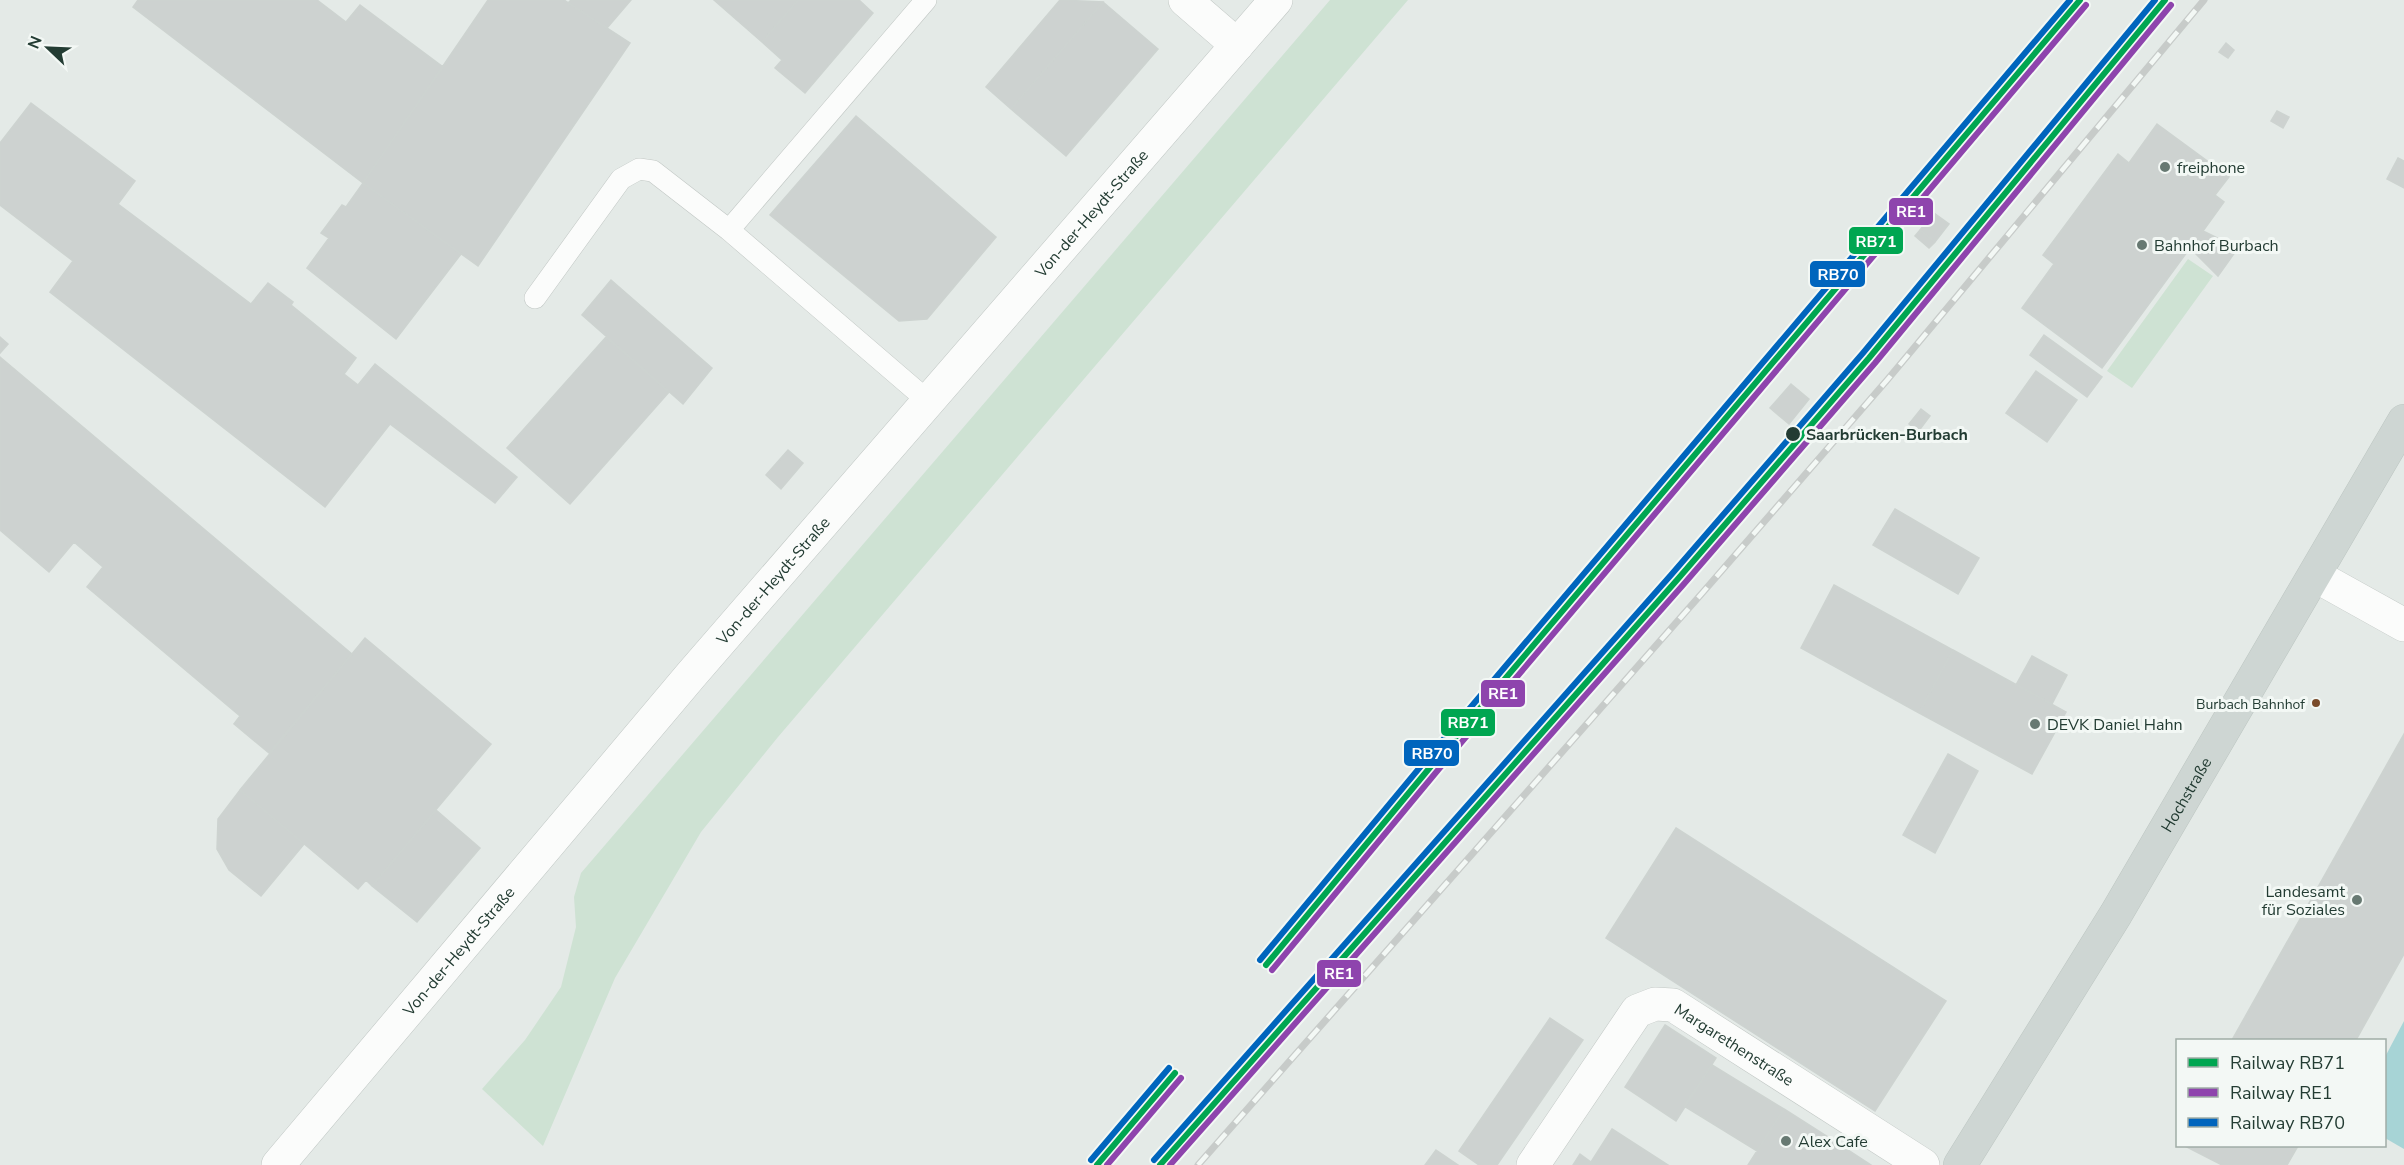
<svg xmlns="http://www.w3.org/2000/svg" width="2404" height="1165" font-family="'Nunito Sans',sans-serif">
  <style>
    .green { fill: #cee2d3 }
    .water { fill: #a7d4d6 }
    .building { fill: #cdd2d0; stroke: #cdd3d0; stroke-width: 1.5 }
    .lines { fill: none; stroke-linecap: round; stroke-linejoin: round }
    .service-casing { stroke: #c1c7c4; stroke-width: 22 }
    .minor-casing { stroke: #c1c7c4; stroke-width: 34 }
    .secondary-casing { stroke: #c0c7c4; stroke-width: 34 }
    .primary-casing { stroke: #bdc6c2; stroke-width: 34 }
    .service { stroke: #fbfcfb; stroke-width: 21 }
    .minor { stroke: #fbfcfb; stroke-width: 33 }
    .secondary { stroke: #fbfcfb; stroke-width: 33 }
    .primary { stroke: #ced6d3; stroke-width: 33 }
    .rail-casing { stroke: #c7cbc9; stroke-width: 7 }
    .rail { stroke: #f3f8f5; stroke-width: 4.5; stroke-dasharray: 14; stroke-linecap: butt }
    .rail-1-casing { stroke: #f3f8f5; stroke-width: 10 }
    .rail-2-casing { stroke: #f3f8f5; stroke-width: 10 }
    .rail-3-casing { stroke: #f3f8f5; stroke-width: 10 }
    .rail-1 { stroke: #00a651; stroke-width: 6 }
    .rail-2 { stroke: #8e44ad; stroke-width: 6 }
    .rail-3 { stroke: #0065bd; stroke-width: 6 }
    .poi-dot { fill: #677972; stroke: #f3f8f5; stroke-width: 2 }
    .stop-dot { fill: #233c33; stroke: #f3f8f5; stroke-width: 2 }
    .bus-dot { fill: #7a4b2a; stroke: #f3f8f5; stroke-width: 2 }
    .labels { text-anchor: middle; stroke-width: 6; stroke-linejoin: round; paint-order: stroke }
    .bus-label { font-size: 14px; fill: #233c33; stroke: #f3f8f5; text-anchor: end }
    .poi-label { font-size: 16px; fill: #233c33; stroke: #f3f8f5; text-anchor: start }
    .street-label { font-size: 16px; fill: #233c33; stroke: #f3f8f5 }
    .stop-label { font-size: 16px; font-weight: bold; fill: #233c33; stroke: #f3f8f5; text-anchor: start }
    .line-badge { stroke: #f3f8f5; stroke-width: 2 }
    .badge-label { font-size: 16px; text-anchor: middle; font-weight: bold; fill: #fff }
  </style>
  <rect width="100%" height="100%" fill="#e4eae7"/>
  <path class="green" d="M1330,0H1408L778,737L701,832L615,978L543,1146L482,1089L525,1040L561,987L576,927L574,897L581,873Z
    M2188,259L2213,276L2132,388L2107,371Z"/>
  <path class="water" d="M2404,1021V1149L2385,1138V1057Z"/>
  <path class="building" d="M138,0H317L346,22L360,5L443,67L363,183L133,7Z
    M488,0H564L630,43L478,266L363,183Z
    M571,0H631L607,28L568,3Z
    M714,0H798L762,42Z
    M798,0H859L873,13L805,93L775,68L782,60L762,42Z
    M1060,0L1103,2L1011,109L986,87Z
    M1103,2L1158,49L1066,156L1011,109Z
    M2226,43L2234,50L2228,58L2219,52Z
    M31,103L135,181L118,204L251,304L268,283L293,302L291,305L356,358L344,374L358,385L375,364L517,477L495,503L390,424L325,507L50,292L73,261L0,205V143Z
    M2277,111L2289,117L2283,128L2271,121Z
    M856,116L996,237L927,319L899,321L770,215Z
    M2157,124L2229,177L2215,195L2224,202L2203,231L2238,248L2218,276L2190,248L2102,368L2022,308L2054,264L2043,255L2118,154L2129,163Z
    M2398,158L2404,161V188L2387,179Z
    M363,183L461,254L396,339L307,268L329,238L321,233L342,205L346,207Z
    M1934,213L1949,224L1935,242L1920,230Z
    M1920,230L1935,242L1929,248L1915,236Z
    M611,280L712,368L683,404L582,315Z
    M2044,335L2102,377L2087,397L2030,355Z
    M0,337L8,344L0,353Z
    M606,337L669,392L570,504L507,448Z
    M0,357L352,654L269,753L234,724L240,716L87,587L103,567L74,542L49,572L0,530Z
    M2036,371L2077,400L2047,442L2006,413Z
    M1791,384L1809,399L1789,424L1770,408Z
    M1921,409L1930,416L1918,432L1909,424Z
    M788,450L803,463L781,489L766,475Z
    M1895,509L1979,558L1958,594L1873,545Z
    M1834,585L1953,650L1919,713L1801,648Z
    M365,638L491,744L372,886L366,880L358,889L240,790Z
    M1953,650L2066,712L2032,774L1919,713Z
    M2032,656L2067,675L2052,704L2016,685Z
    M2404,734V954L2356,1040H2232Z
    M1948,754L1978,771L1935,853L1903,835Z
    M240,790L304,844L261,896L229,870L217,849L218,819Z
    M436,810L480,848L417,922L372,886Z
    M1676,828L1946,1001L1875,1111L1606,938Z
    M1550,1018L1583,1040L1497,1165H1479L1459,1151Z
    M1665,1025L1716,1058L1676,1121L1625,1087Z
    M1712,1065L1784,1109L1757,1151L1684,1106Z
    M1784,1109L1831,1139L1871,1165H1748Z
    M1612,1129L1668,1165H1596L1591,1162Z
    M2185,1146H2298L2287,1165H2222Z
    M1436,1150L1458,1165H1425Z
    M1580,1154L1591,1162L1596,1165H1573Z"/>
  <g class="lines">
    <defs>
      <path id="service" d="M729,230L926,0
        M535,298L621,179L639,169L653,171L729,230L928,401"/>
      <g id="minor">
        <path d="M1185,0L1237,45"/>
        <path d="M2316,576L2404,625"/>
        <path id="s1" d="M1533,1165L1637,1011L1655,1004L1673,1005L1923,1165"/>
      </g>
      <g id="secondary">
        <path id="s2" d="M278,1165L691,675L1276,0"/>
      </g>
      <g id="primary">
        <path id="s3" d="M1960,1165L2116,914L2404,421"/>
      </g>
    </defs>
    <use href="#service" class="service-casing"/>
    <use href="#minor" class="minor-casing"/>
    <use href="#secondary" class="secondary-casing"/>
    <use href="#primary" class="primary-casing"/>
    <use href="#service" class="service"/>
    <use href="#minor" class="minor"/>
    <use href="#secondary" class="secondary"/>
    <use href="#primary" class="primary"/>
    <defs>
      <path id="rail" d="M1198,1165L1704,591L1888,379L2204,0"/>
    </defs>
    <use href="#rail" class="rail-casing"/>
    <use href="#rail" class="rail"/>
    <defs>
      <path id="rail-1" d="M1266,965L1432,765L2080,0
        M1097,1165L1175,1073
        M1160,1165L1677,580L1869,358L2165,0"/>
      <path id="rail-2" d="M1272,970L1438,770L2086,5
        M1107,1165L1181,1078
        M1170,1165L1683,585L1875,363L2171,5"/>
      <path id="rail-3" d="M1260,960L1426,760L2070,0
        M1091,1160L1169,1068
        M1154,1160L1671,575L1863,353L2155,0"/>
    </defs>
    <use href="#rail-1" class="rail-1-casing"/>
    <use href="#rail-2" class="rail-2-casing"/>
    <use href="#rail-3" class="rail-3-casing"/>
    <use href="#rail-1" class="rail-1"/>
    <use href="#rail-2" class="rail-2"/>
    <use href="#rail-3" class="rail-3"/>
  </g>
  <g class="poi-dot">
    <circle cx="2165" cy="167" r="6"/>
    <circle cx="2142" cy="245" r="6"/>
    <circle cx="2035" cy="724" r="6"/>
    <circle cx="2357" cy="900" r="6"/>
    <circle cx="1786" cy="1141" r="6"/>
  </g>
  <circle class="stop-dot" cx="1793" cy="434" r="8"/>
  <circle class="bus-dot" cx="2316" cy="703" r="5"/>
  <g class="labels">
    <g class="bus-label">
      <text x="2305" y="709">Burbach Bahnhof</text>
    </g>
    <g class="poi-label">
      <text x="2177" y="173">freiphone</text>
      <text x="2154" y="251">Bahnhof Burbach</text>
      <text x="2047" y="730">DEVK Daniel Hahn</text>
      <text x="2345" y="897" text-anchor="end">Landesamt<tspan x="2345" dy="18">für Soziales</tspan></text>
      <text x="1798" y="1147">Alex Cafe</text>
    </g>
    <g class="street-label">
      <text dy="6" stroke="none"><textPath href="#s2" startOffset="1252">Von-der-Heydt-Straße</textPath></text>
      <text dy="6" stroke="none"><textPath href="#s2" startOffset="766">Von-der-Heydt-Straße</textPath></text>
      <text dy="6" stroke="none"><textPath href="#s3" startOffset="434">Hochstraße</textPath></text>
      <text dy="6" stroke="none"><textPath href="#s2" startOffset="280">Von-der-Heydt-Straße</textPath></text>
      <text dy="6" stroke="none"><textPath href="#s1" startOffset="296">Margarethenstraße</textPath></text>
    </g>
    <g class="stop-label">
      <text x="1806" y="440">Saarbrücken-Burbach</text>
    </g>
  </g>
  <g class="line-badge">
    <rect x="1888" y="197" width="46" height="29" rx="6" fill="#8e44ad"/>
    <rect x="1848" y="226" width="56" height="29" rx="6" fill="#00a651"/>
    <rect x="1809" y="260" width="57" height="28" rx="6" fill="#0065bd"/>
    <rect x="1480" y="679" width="46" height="29" rx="6" fill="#8e44ad"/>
    <rect x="1440" y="708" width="56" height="29" rx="6" fill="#00a651"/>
    <rect x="1403" y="739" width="57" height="28" rx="6" fill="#0065bd"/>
    <rect x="1316" y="959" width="46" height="29" rx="6" fill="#8e44ad"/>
  </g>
  <g class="badge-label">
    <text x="1911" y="217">RE1</text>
    <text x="1876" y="247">RB71</text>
    <text x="1838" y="280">RB70</text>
    <text x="1503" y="699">RE1</text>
    <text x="1468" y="728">RB71</text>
    <text x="1432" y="759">RB70</text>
    <text x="1339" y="979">RE1</text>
  </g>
  <rect x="2176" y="1039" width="210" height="108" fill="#f3f8f5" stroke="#a0ada7" stroke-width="1.5"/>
  <rect x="2188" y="1058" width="30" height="9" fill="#00a651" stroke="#a0ada7" stroke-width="1.5"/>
  <text x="2230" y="1069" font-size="18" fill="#233c33">Railway RB71</text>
  <rect x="2188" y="1088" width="30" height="9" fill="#8e44ad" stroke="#a0ada7" stroke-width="1.5"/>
  <text x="2230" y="1099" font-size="18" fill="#233c33">Railway RE1</text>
  <rect x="2188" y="1118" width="30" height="9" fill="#0065bd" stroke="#a0ada7" stroke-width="1.5"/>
  <text x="2230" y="1129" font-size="18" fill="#233c33">Railway RB70</text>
  <g transform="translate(48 48) rotate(293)" stroke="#f3f8f5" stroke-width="4.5" paint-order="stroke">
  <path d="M0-4.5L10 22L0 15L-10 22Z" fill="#233c33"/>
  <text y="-9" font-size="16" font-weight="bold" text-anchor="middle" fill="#233c33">N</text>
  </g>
</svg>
